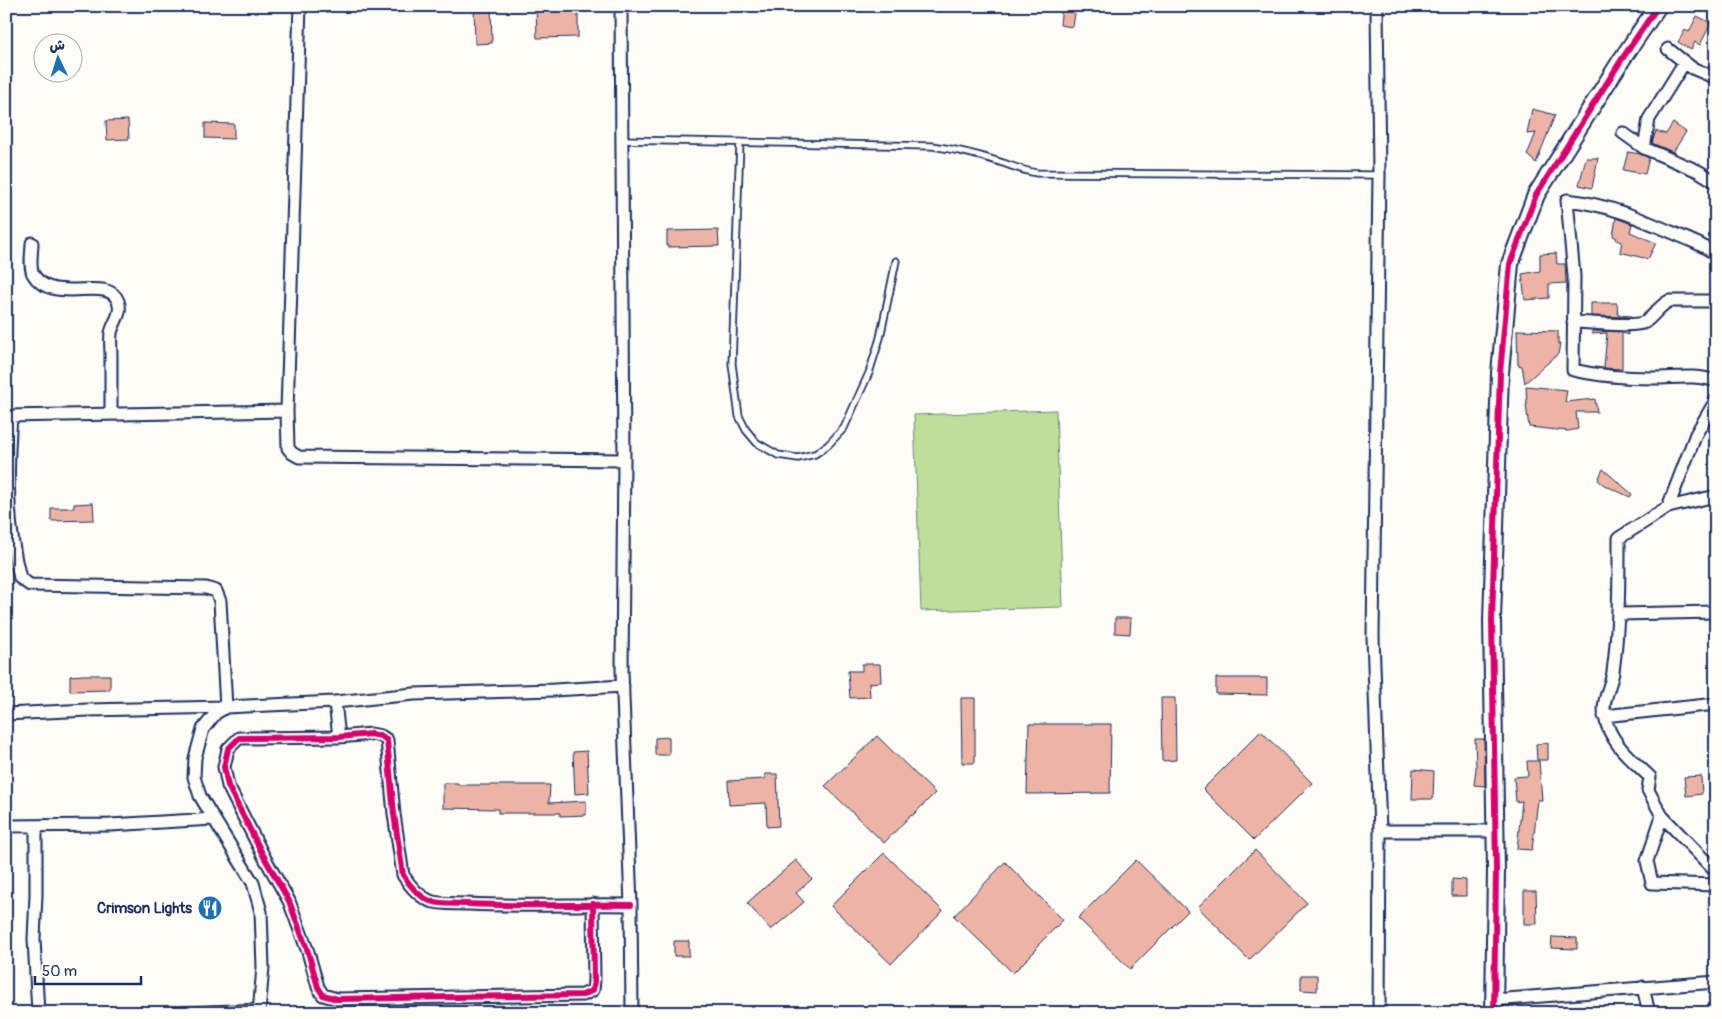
<svg xmlns="http://www.w3.org/2000/svg" width="1722" height="1019" font-family="Pangolin,'Playpen Sans Arabic',sans-serif">
  <style>
    .green { fill: #bedf99; stroke: #6c877c }
    .building { fill: #edb4a6; stroke: #1b2f5e }
    .lines { fill: none; stroke-linecap: round; stroke-linejoin: round }
    .lane-casing { stroke: #1b2f5e; stroke-width: 9 }
    .street-casing { stroke: #1b2f5e; stroke-width: 15 }
    .secondary-casing { stroke: #1b2f5e; stroke-width: 20 }
    .lane { stroke: #fdfcf7; stroke-width: 5.5 }
    .street { stroke: #fdfcf7; stroke-width: 11 }
    .secondary { stroke: #fdfcf7; stroke-width: 16 }
    .cycleway-casing { stroke: #fdfcf7; stroke-width: 9 }
    .cycleway { stroke: #d6006c; stroke-width: 6 }
    .labels { text-anchor: middle; stroke-width: 4; stroke-linejoin: round; paint-order: stroke }
    .poi-label { font-size: 15px; font-weight: bold; fill: #1b2f5e; stroke: #fdfcf7; text-anchor: end }
  </style>
  <rect width="100%" height="100%" fill="#fdfcf7"/>
  <filter id="ink" filterUnits="userSpaceOnUse"><feTurbulence type="fractalNoise" baseFrequency=".02" numOctaves="2"/><feDisplacementMap in="SourceGraphic" scale="10" xChannelSelector="R" yChannelSelector="G"/><feConvolveMatrix kernelMatrix="1 2 1 2 8 2 1 2 1" color-interpolation-filters="sRGB"/></filter>
  <g filter="url(#ink)">
    <path class="green" d="M1056,410L1063,607L921,611L914,415Z"/>
    <path class="building" d="M474,6H491L492,43L475,44Z
      M536,6H578V37L537,38Z
      M1062,6H1076L1073,27L1060,25Z
      M1697,16L1711,23L1700,45L1695,42L1691,50L1678,42L1685,30L1689,32Z
      M1532,109L1555,115L1536,163L1527,155L1536,133L1527,134Z
      M128,120L129,139L107,140L106,121Z
      M205,123L234,124V139L205,138Z
      M1673,123L1686,132L1673,152L1652,143L1656,131L1666,134Z
      M1628,152L1640,154L1649,158L1645,174L1623,170Z
      M1586,158H1598L1592,188L1579,185Z
      M1616,218L1632,224L1630,232L1656,243L1648,259L1620,252L1622,242L1616,240L1617,238L1613,236Z
      M718,230L719,246L667,247V231Z
      M1556,253L1557,264H1565L1566,283L1549,284V298L1525,300L1522,274L1540,271V254Z
      M1591,303H1617L1618,315L1631,316L1630,317L1591,316Z
      M1517,330L1558,331V344H1560L1558,354L1525,383L1522,366L1518,365Z
      M1592,331L1628,332V335L1622,333V369L1604,368L1607,333L1592,334Z
      M1526,386L1567,390L1565,402L1595,399L1597,412H1576L1578,429L1568,431L1529,427L1526,405H1527Z
      M1603,469L1632,494L1630,497L1604,485L1598,480Z
      M93,503L94,520L51,521V508H74V504Z
      M1115,618H1131L1130,634L1115,633Z
      M862,664H880L881,682L869,683L870,697L850,698L848,671H862Z
      M83,675H110V690L70,691V676Z
      M1216,678H1267V695L1216,694Z
      M961,698H975V763H962Z
      M1161,698H1175L1176,760L1162,761Z
      M1029,724H1111L1110,793L1027,794Z
      M1261,731L1312,783L1254,840L1203,789Z
      M877,736L935,793L912,816L911,815L884,843L825,786Z
      M669,737V755H655V738Z
      M1475,739H1484L1485,786L1474,785L1476,768Z
      M1548,743V760H1537L1536,744Z
      M587,751L589,793L575,794L573,752Z
      M1527,761H1539L1542,800H1538L1532,850L1517,849L1522,801L1516,802L1514,777L1528,776Z
      M1413,769L1434,771L1433,799H1412Z
      M765,774H777L779,826L767,827L766,803L729,805L728,781L765,779Z
      M1701,776L1702,794L1686,796L1684,777Z
      M443,783H458V785H550L549,803L586,801V815L560,816V813H498V809L443,808Z
      M1255,850L1307,903L1249,960L1198,907Z
      M884,853L943,911L891,964L831,906Z
      M796,860L812,879L796,893L804,902L771,930L747,903Z
      M1136,860L1188,911L1130,969L1078,918Z
      M1005,862L1063,920L1036,947L1037,949L1013,973L954,916Z
      M1452,879L1466,880V896H1452Z
      M1524,891H1536L1537,924H1524Z
      M1552,937L1577,938V949L1551,948Z
      M674,941H689V956H674Z
      M1301,975H1317V991L1301,990Z"/>
    <g class="lines">
      <defs>
        <path id="lane" d="M621,140L932,146C954,149 975,154 997,161C1010,165 1023,171 1037,173L1379,175
          M740,142L732,364L739,416L746,430L757,443L778,455L798,458L815,454L828,445L844,428L869,373L880,338L896,261"/>
        <path id="street" d="M300,6L287,411L288,448L292,453L299,457L624,460
          M621,6L624,460L622,670L631,905L632,1013
          M1377,6L1379,175L1373,637L1380,831L1379,1013
          M1668,49L1692,68L1716,78
          M1623,133L1644,148L1698,171L1716,182
          M1644,148L1649,119L1684,63
          M32,243C32,252 29,266 33,274C52,307 108,274 118,301C123,314 113,322 111,333C110,341 111,349 111,356C111,376 111,395 111,414
          M1716,255C1705,245 1691,241 1678,235C1639,218 1610,205 1567,200L1574,276L1573,370C1599,376 1627,378 1654,378C1674,378 1696,374 1716,381
          M1573,322C1587,322 1635,328 1645,322C1654,316 1659,306 1669,301H1716
          M6,416L287,411
          M11,416C7,470 6,525 20,578L30,585L206,588L216,591L220,601L226,707L216,713L203,729L195,758L194,777L200,796L253,883L261,912L263,967L259,1013
          M1716,496L1668,507L1619,538C1619,583 1619,627 1613,672C1611,686 1601,702 1605,717C1610,743 1632,760 1650,777L1648,790L1662,816L1716,872
          M1668,507L1696,434L1716,400
          M1619,614L1716,612
          M335,702L339,737
          M6,714L88,710L226,707L335,702L414,694L554,690L623,686
          M1604,716L1716,704
          M1662,816L1647,861L1652,883L1716,885
          M6,826L110,825L213,819
          M36,826V895L34,939L38,1013
          M1380,831H1495
          M593,904L594,980L593,990L583,995L337,999L323,995L318,987L308,952L289,901L263,855L228,786L224,767L228,749L239,738L339,737L371,734L381,736L387,740L394,814L403,875C410,886 418,896 430,901C441,905 457,903 469,904C522,907 577,904 631,905
          M1643,987L1649,1013
          M1494,1000L1716,982
          M184,1013L259,1010"/>
        <path id="secondary" d="M1494,1013L1496,870L1492,620L1500,373L1510,264L1536,195L1622,59L1658,6"/>
      </defs>
      <use href="#lane" class="lane-casing"/>
      <use href="#street" class="street-casing"/>
      <use href="#secondary" class="secondary-casing"/>
      <use href="#lane" class="lane"/>
      <use href="#street" class="street"/>
      <use href="#secondary" class="secondary"/>
      <defs>
        <path id="cycleway" d="M593,904L594,980L593,990L583,995L337,999L323,995L318,987L308,952L289,901L263,855L228,786L224,767L228,749L239,738L339,737L371,734L381,736L387,740L394,814L403,875C410,886 418,896 430,901C441,905 457,903 469,904C522,907 577,904 631,905
          M1494,1013L1496,870L1492,620L1500,373L1510,264L1536,195L1622,59L1658,6"/>
      </defs>
      <use href="#cycleway" class="cycleway-casing"/>
      <use href="#cycleway" class="cycleway"/>
    </g>
  </g>
  <defs>
    <symbol id="restaurant-disc" viewBox="-11 -11 22 22"><circle r="9.5" fill="#1f6fb2" stroke="#fdfcf7"/><path d="M-5-6h1v4h1v-4h1v4h1v-4h1v5L-1.5 .5V6h-2V.5L-5-1ZM5-6V6H3V1.5H1.5Q1.5-4 5-6Z" fill="#fff"/></symbol>
  </defs>
  <g fill-rule="evenodd">
    <use href="#restaurant-disc" x="196" y="894" width="28" height="28"/>
  </g>
  <g class="labels">
    <g class="poi-label">
      <text x="192" y="913">Crimson Lights</text>
    </g>
  </g>
  <rect width="1722" height="1019" fill="none" stroke="#fdfcf7" stroke-width="25"/>
  <rect x="12" y="12" width="1697" height="994" fill="none" stroke="#1b2f5e" stroke-width="2" filter="url(#ink)"/>
  <g transform="translate(58 58) rotate(356)"><circle r="24" fill="#fdfcf7" stroke="#a3aaba"/>
  <path d="M0-4L9 19L0 12L-9 19Z" fill="#1f6fb2"/>
  <text y="-8" font-size="14" font-weight="bold" text-anchor="middle" fill="#1b2f5e">ش</text>
  </g>
  <path d="M35 976v8h106v-8" fill="none" stroke="#1b2f5e" stroke-width="2.5"/>
  <text x="42" y="976" font-size="15" fill="#1b2f5e" stroke="#fdfcf7" stroke-width="4" paint-order="stroke">50 m</text>
</svg>
